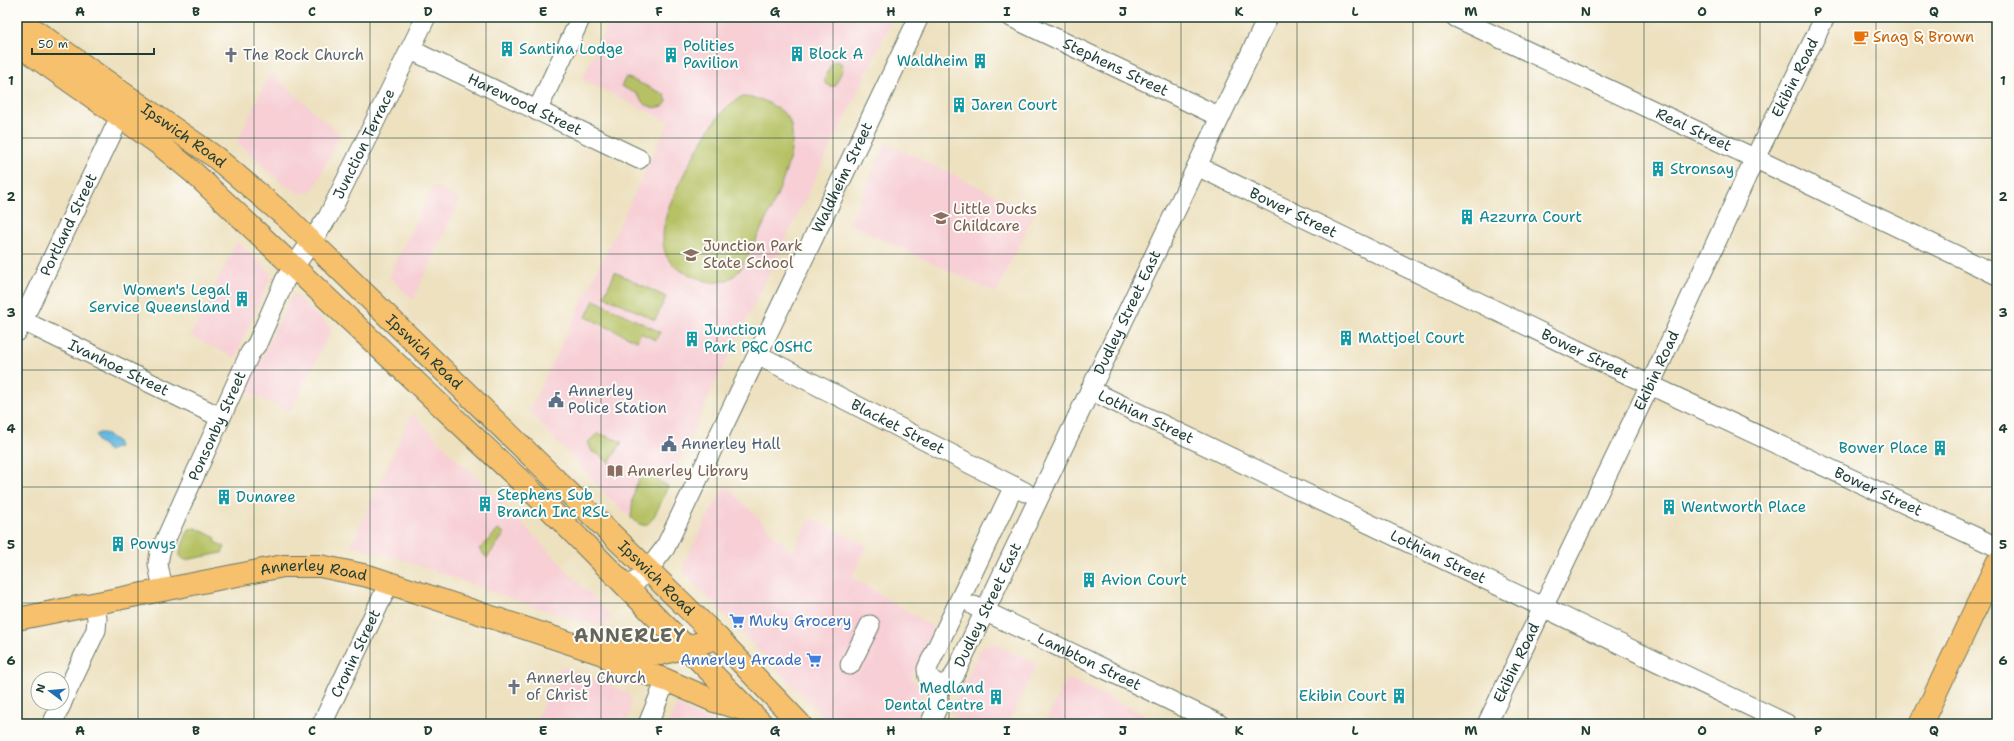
<svg xmlns="http://www.w3.org/2000/svg" width="2014" height="741" font-family="'Shantell Sans',sans-serif">
  <style>
    .built { fill: #f7cfd5 }
    .green { fill: #b5c163; stroke: #6a7f4c }
    .water { fill: #64b7e0; stroke: #427a8a }
    .lines { fill: none; stroke-linecap: round; stroke-linejoin: round }
    .minor-casing { stroke: #677665; stroke-width: 21 }
    .major-casing { stroke: #677665; stroke-width: 24 }
    .highway-casing { stroke: #677665; stroke-width: 24 }
    .minor { stroke: #fff; stroke-width: 19 }
    .major { stroke: #f7c06c; stroke-width: 22 }
    .highway { stroke: #f7c06c; stroke-width: 22 }
    .grid { fill: none; stroke: #1f3d34; stroke-width: 1; stroke-opacity: 0.55 }
    .labels { text-anchor: middle; stroke-width: 4; stroke-linejoin: round; paint-order: stroke }
    .food-label { font-size: 15px; fill: #c56008; stroke: #fdfcf7; text-anchor: start }
    .culture-label { font-size: 15px; fill: #0d838f; stroke: #fdfcf7; text-anchor: start }
    .worship-label { font-size: 15px; fill: #5b616d; stroke: #fdfcf7; text-anchor: start }
    .street-label { font-size: 15px; fill: #1f3d34; stroke: #fdfcf7 }
    .education-label { font-size: 15px; fill: #785e54; stroke: #fdfcf7; text-anchor: start }
    .service-label { font-size: 15px; fill: #4e5e75; stroke: #fdfcf7; text-anchor: start }
    .shop-label { font-size: 15px; fill: #366cbe; stroke: #fdfcf7; text-anchor: start }
    .district-label { font-size: 19px; font-weight: bold; letter-spacing: 1px; fill: #64665a; stroke: #fdfcf7 }
    .neatline { fill: none; stroke: #1f3d34; stroke-width: 1.5 }
    .grid-label { font-size: 13px; text-anchor: middle; font-weight: bold; fill: #1f3d34 }
  </style>
  <rect width="100%" height="100%" fill="#fdfcf7"/>
  <filter id="ink" filterUnits="userSpaceOnUse"><feTurbulence type="fractalNoise" baseFrequency=".025" numOctaves="2"/><feDisplacementMap in="SourceGraphic" scale="8" xChannelSelector="R" yChannelSelector="G"/><feConvolveMatrix kernelMatrix="1 2 1 2 8 2 1 2 1" color-interpolation-filters="sRGB"/></filter>
  <filter id="wash" filterUnits="userSpaceOnUse"><feTurbulence type="fractalNoise" baseFrequency=".012" numOctaves="4" result="noise"/><feDisplacementMap in="SourceGraphic" scale="16" xChannelSelector="R" yChannelSelector="G"/><feGaussianBlur stdDeviation="0.9" result="paint"/><feColorMatrix in="noise" values="0 0 0 0 0 0 0 0 0 0 0 0 0 0 0 0 0 1.4 0 .05"/><feComposite in="paint" operator="in"/></filter>
  <g filter="url(#wash)">
    <rect width="100%" height="100%" fill="#ede1c0"/>
    <path class="built" d="M612,17H894L712,390L651,521L646,525L639,524L610,499L529,411L669,122L582,79Z
      M270,72L340,135L316,185L310,191L302,194L284,185L237,142Z
      M886,143L1034,213L996,293L849,224Z
      M433,186L460,199L413,300L389,276Z
      M237,241L268,270L271,277L235,358L191,336Z
      M293,293L332,329L290,412L245,391Z
      M412,413L457,460L480,480L611,616L603,627L531,606L410,562L351,545Z
      M724,486L730,489L792,553L810,518L867,546L852,577L935,628L911,678L919,686L925,700L916,724H830L685,574L684,563Z
      M991,644L997,645L1037,664L1008,724H952L957,715L951,712L979,652L984,646Z
      M561,666L627,692L631,701L630,713L625,724H534Z
      M1067,678L1163,724H1044Z
      M677,705L717,724H668Z"/>
    <path class="green" d="M836,61L841,63L843,69L835,86H830L826,84L824,80L832,63Z
      M626,77L664,94L667,101L664,106L654,108L644,104L637,94L621,86Z
      M741,97C754,97 764,99 775,107C781,110 788,115 790,122C803,158 757,237 740,270C728,283 717,285 700,279C687,274 672,269 666,255C661,243 663,226 667,213C672,193 709,124 724,110C729,105 735,101 741,97Z
      M615,272L666,297L655,320L604,296Z
      M594,300L660,332L656,340L640,333L637,341L586,317Z
      M598,433L622,442L609,463L598,454L592,452L588,442Z
      M644,472L668,486C664,495 654,523 645,525C640,526 635,521 631,518C633,499 632,488 644,472Z
      M196,528L216,538L215,542L225,547L222,553L185,560L180,556V551L189,529Z
      M498,530L505,533L487,558L479,549Z"/>
    <path class="water" d="M99,433H104L117,441L119,447L108,451L105,446L98,442L96,435Z"/>
  </g>
  <g filter="url(#ink)">
    <g class="lines">
      <defs>
        <g id="minor">
          <path id="s1" d="M1011,17L1220,117"/>
          <path id="s2" d="M1455,17L1773,167L1997,275"/>
          <path id="s3" d="M411,50L639,159"/>
          <path d="M537,111L581,17"/>
          <path id="s4" d="M1197,166L1631,376L1997,547"/>
          <path id="s5" d="M17,318L220,417"/>
          <path id="s6" d="M17,332L120,117"/>
          <path id="s7" d="M758,355L1025,492"/>
          <path id="s8" d="M1090,390L1787,724"/>
          <path id="s9" d="M1014,486L930,662L927,669L928,677L937,684H946L954,676L1268,17"/>
          <path id="s10" d="M628,589L648,570L665,548L919,17"/>
          <path id="s11" d="M163,590L158,564L160,552L250,353L257,344L285,280L328,217L426,17"/>
          <path id="s12" d="M974,606L1219,724"/>
          <path d="M850,665L870,625"/>
          <path d="M62,702L96,630L97,619L95,604"/>
          <path d="M52,724L62,703"/>
          <path id="s13" d="M322,724L389,583"/>
          <path d="M648,724L666,680"/>
          <path d="M930,724L938,706L937,684"/>
          <path id="s14" d="M1487,724L1650,385L1755,158L1825,17"/>
        </g>
        <g id="major">
          <path id="s15" d="M17,619L283,566H320L368,576L603,654L618,664L666,680L714,701L749,711"/>
          <path d="M604,653L621,652L661,654L718,638"/>
          <path d="M1921,724L1997,563"/>
        </g>
        <g id="highway">
          <path id="s16" d="M17,18L127,96L215,157L286,217L718,638L800,724"/>
          <path d="M17,44L159,144L194,173L540,499L762,724"/>
        </g>
      </defs>
      <use href="#minor" class="minor-casing"/>
      <use href="#major" class="major-casing"/>
      <use href="#highway" class="highway-casing"/>
      <use href="#minor" class="minor"/>
      <use href="#major" class="major"/>
      <use href="#highway" class="highway"/>
    </g>
  </g>
  <path class="grid" d="M138,17V724M254,17V724M370,17V724M486,17V724M601,17V724M717,17V724M833,17V724M949,17V724M1065,17V724M1181,17V724M1297,17V724M1413,17V724M1528,17V724M1644,17V724M1760,17V724M1876,17V724M17,138H1997M17,254H1997M17,370H1997M17,487H1997M17,603H1997"/>
  <defs>
    <symbol id="cafe-bare" viewBox="-9 -9 18 18"><path d="M-5.5-4.5H6V0H3Q3 3.5 0 3.5H-2.5Q-5.5 3.5-5.5 0ZM3-3.2v2h1.7v-2ZM-6 4.5H4V6H-6Z" fill="#e8710a" stroke="#fdfcf7" stroke-width="2.5" paint-order="stroke"/></symbol>
    <symbol id="building-bare" viewBox="-9 -9 18 18"><path d="M-4-6H4V6H1V3H-1V6H-4ZM-2.5-4.3h1.7v1.8h-1.7ZM.8-4.3h1.7v1.8H.8ZM-2.5-1h1.7V.8h-1.7ZM.8-1h1.7V.8H.8Z" fill="#0f9aa8" stroke="#fdfcf7" stroke-width="2.5" paint-order="stroke"/></symbol>
    <symbol id="church-bare" viewBox="-9 -9 18 18"><path d="M-1.2-6h2.4v3.5h3.3v2.4h-3.3V6h-2.4V-.1h-3.3v-2.4h3.3Z" fill="#6b7280" stroke="#fdfcf7" stroke-width="2.5" paint-order="stroke"/></symbol>
    <symbol id="school-bare" viewBox="-9 -9 18 18"><path d="M0-5L7-2L0 1L-7-2ZM-4 1L0 2.5L4 1V4Q0 6-4 4Z" fill="#8d6e63" stroke="#fdfcf7" stroke-width="2.5" paint-order="stroke"/></symbol>
    <symbol id="civic-bare" viewBox="-9 -9 18 18"><path d="M-.6-6.5H3V-4.5H.6V-3L4-1V1h2V6H-6V1h2V-1L-.6-3ZM-1.2 2.5V6h2.4V2.5Z" fill="#5c6f8a" stroke="#fdfcf7" stroke-width="2.5" paint-order="stroke"/></symbol>
    <symbol id="library-bare" viewBox="-9 -9 18 18"><path d="M-6-4Q-3-5.5-.7-3.5V5Q-3 3-6 4ZM6-4Q3-5.5 .7-3.5V5Q3 3 6 4Z" fill="#8d6e63" stroke="#fdfcf7" stroke-width="2.5" paint-order="stroke"/></symbol>
    <symbol id="supermarket-bare" viewBox="-9 -9 18 18"><path d="M-6-5.5h2.5l.6 2H6L4.5 2H-2.5L-4.4-4H-6ZM-1.5 3.2a1.3 1.3 0 1 0 .1 0ZM3 3.2a1.3 1.3 0 1 0 .1 0Z" fill="#3f7fe0" stroke="#fdfcf7" stroke-width="2.5" paint-order="stroke"/></symbol>
  </defs>
  <g fill-rule="evenodd">
    <use href="#cafe-bare" x="1850" y="26" width="22" height="22"/>
    <use href="#building-bare" x="496" y="38" width="22" height="22"/>
    <use href="#building-bare" x="786" y="43" width="22" height="22"/>
    <use href="#church-bare" x="220" y="44" width="22" height="22"/>
    <use href="#building-bare" x="660" y="44" width="22" height="22"/>
    <use href="#building-bare" x="969" y="50" width="22" height="22"/>
    <use href="#building-bare" x="948" y="94" width="22" height="22"/>
    <use href="#building-bare" x="1647" y="158" width="22" height="22"/>
    <use href="#building-bare" x="1456" y="206" width="22" height="22"/>
    <use href="#school-bare" x="930" y="207" width="22" height="22"/>
    <use href="#school-bare" x="680" y="244" width="22" height="22"/>
    <use href="#building-bare" x="231" y="288" width="22" height="22"/>
    <use href="#building-bare" x="1335" y="327" width="22" height="22"/>
    <use href="#building-bare" x="681" y="328" width="22" height="22"/>
    <use href="#civic-bare" x="545" y="389" width="22" height="22"/>
    <use href="#civic-bare" x="658" y="433" width="22" height="22"/>
    <use href="#building-bare" x="1929" y="437" width="22" height="22"/>
    <use href="#library-bare" x="604" y="460" width="22" height="22"/>
    <use href="#building-bare" x="213" y="486" width="22" height="22"/>
    <use href="#building-bare" x="474" y="493" width="22" height="22"/>
    <use href="#building-bare" x="1658" y="496" width="22" height="22"/>
    <use href="#building-bare" x="107" y="533" width="22" height="22"/>
    <use href="#building-bare" x="1078" y="569" width="22" height="22"/>
    <use href="#supermarket-bare" x="726" y="610" width="22" height="22"/>
    <use href="#supermarket-bare" x="803" y="649" width="22" height="22"/>
    <use href="#church-bare" x="503" y="676" width="22" height="22"/>
    <use href="#building-bare" x="1388" y="685" width="22" height="22"/>
    <use href="#building-bare" x="985" y="686" width="22" height="22"/>
  </g>
  <g class="labels">
    <g class="food-label">
      <text x="1873" y="42">Snag &amp; Brown</text>
    </g>
    <g class="culture-label">
      <text x="683" y="51">Polities<tspan x="683" dy="17">Pavilion</tspan></text>
      <text x="519" y="54">Santina Lodge</text>
      <text x="809" y="59">Block A</text>
      <text x="968" y="66" text-anchor="end">Waldheim</text>
      <text x="971" y="110">Jaren Court</text>
      <text x="1670" y="174">Stronsay</text>
      <text x="1479" y="222">Azzurra Court</text>
      <text x="230" y="295" text-anchor="end">Women's Legal<tspan x="230" dy="17">Service Queensland</tspan></text>
      <text x="704" y="335">Junction<tspan x="704" dy="17">Park P&amp;C OSHC</tspan></text>
      <text x="1358" y="343">Mattjoel Court</text>
      <text x="1928" y="453" text-anchor="end">Bower Place</text>
      <text x="497" y="500">Stephens Sub<tspan x="497" dy="17">Branch Inc RSL</tspan></text>
      <text x="236" y="502">Dunaree</text>
      <text x="1681" y="512">Wentworth Place</text>
      <text x="130" y="549">Powys</text>
      <text x="1101" y="585">Avion Court</text>
      <text x="984" y="693" text-anchor="end">Medland<tspan x="984" dy="17">Dental Centre</tspan></text>
      <text x="1387" y="701" text-anchor="end">Ekibin Court</text>
    </g>
    <g class="worship-label">
      <text x="243" y="60">The Rock Church</text>
      <text x="526" y="683">Annerley Church<tspan x="526" dy="17">of Christ</tspan></text>
    </g>
    <g class="street-label">
      <text dy="5" stroke="none"><textPath href="#s1" startOffset="116">Stephens Street</textPath></text>
      <text dy="5" stroke="none"><textPath href="#s14" startOffset="716">Ekibin Road</textPath></text>
      <text dy="5" stroke="none"><textPath href="#s3" startOffset="126">Harewood Street</textPath></text>
      <text dy="5" stroke="none"><textPath href="#s2" startOffset="264">Real Street</textPath></text>
      <text dy="5" stroke="none"><textPath href="#s16" startOffset="204">Ipswich Road</textPath></text>
      <text dy="5" stroke="none"><textPath href="#s11" startOffset="496">Junction Terrace</textPath></text>
      <text dy="5" stroke="none"><textPath href="#s10" startOffset="466">Waldheim Street</textPath></text>
      <text dy="5" stroke="none"><textPath href="#s4" startOffset="107">Bower Street</textPath></text>
      <text dy="5" stroke="none"><textPath href="#s6" startOffset="119">Portland Street</textPath></text>
      <text dy="5" stroke="none"><textPath href="#s9" startOffset="645">Dudley Street East</textPath></text>
      <text dy="5" stroke="none"><textPath href="#s16" startOffset="528">Ipswich Road</textPath></text>
      <text dy="5" stroke="none"><textPath href="#s4" startOffset="431">Bower Street</textPath></text>
      <text dy="5" stroke="none"><textPath href="#s5" startOffset="113">Ivanhoe Street</textPath></text>
      <text dy="5" stroke="none"><textPath href="#s14" startOffset="392">Ekibin Road</textPath></text>
      <text dy="5" stroke="none"><textPath href="#s8" startOffset="62">Lothian Street</textPath></text>
      <text dy="5" stroke="none"><textPath href="#s11" startOffset="177">Ponsonby Street</textPath></text>
      <text dy="5" stroke="none"><textPath href="#s7" startOffset="157">Blacket Street</textPath></text>
      <text dy="5" stroke="none"><textPath href="#s4" startOffset="755">Bower Street</textPath></text>
      <text dy="5" stroke="none"><textPath href="#s8" startOffset="386">Lothian Street</textPath></text>
      <text dy="5" stroke="none"><textPath href="#s15" startOffset="302">Annerley Road</textPath></text>
      <text dy="5" stroke="none"><textPath href="#s16" startOffset="852">Ipswich Road</textPath></text>
      <text dy="5" stroke="none"><textPath href="#s9" startOffset="321">Dudley Street East</textPath></text>
      <text dy="5" stroke="none"><textPath href="#s13" startOffset="78">Cronin Street</textPath></text>
      <text dy="5" stroke="none"><textPath href="#s12" startOffset="128">Lambton Street</textPath></text>
      <text dy="5" stroke="none"><textPath href="#s14" startOffset="68">Ekibin Road</textPath></text>
    </g>
    <g class="education-label">
      <text x="953" y="214">Little Ducks<tspan x="953" dy="17">Childcare</tspan></text>
      <text x="703" y="251">Junction Park<tspan x="703" dy="17">State School</tspan></text>
      <text x="627" y="476">Annerley Library</text>
    </g>
    <g class="service-label">
      <text x="568" y="396">Annerley<tspan x="568" dy="17">Police Station</tspan></text>
      <text x="681" y="449">Annerley Hall</text>
    </g>
    <g class="shop-label">
      <text x="749" y="626">Muky Grocery</text>
      <text x="802" y="665" text-anchor="end">Annerley Arcade</text>
    </g>
    <g class="district-label">
      <text x="630" y="642">ANNERLEY</text>
    </g>
  </g>
  <rect width="2014" height="741" fill="none" stroke="#fdfcf7" stroke-width="44"/>
  <g transform="translate(50 691) rotate(286)"><circle r="19" fill="#fdfcf7" stroke="#a4b0a9"/>
  <path d="M0-3L7 15L0 10L-7 15Z" fill="#1f6fb2"/>
  <text y="-6" font-size="11" font-weight="bold" text-anchor="middle" fill="#1f3d34">N</text>
  </g>
  <path d="M32 48v6h122v-6" fill="none" stroke="#1f3d34" stroke-width="2"/>
  <text x="38" y="48" font-size="12" fill="#1f3d34" stroke="#fdfcf7" stroke-width="3" paint-order="stroke">50 m</text>
  <rect x="22" y="22" width="1970" height="697" class="neatline"/>
  <g class="grid-label">
    <text x="80" y="16">A</text>
    <text x="196" y="16">B</text>
    <text x="312" y="16">C</text>
    <text x="428" y="16">D</text>
    <text x="543" y="16">E</text>
    <text x="659" y="16">F</text>
    <text x="775" y="16">G</text>
    <text x="891" y="16">H</text>
    <text x="1007" y="16">I</text>
    <text x="1123" y="16">J</text>
    <text x="1239" y="16">K</text>
    <text x="1355" y="16">L</text>
    <text x="1471" y="16">M</text>
    <text x="1586" y="16">N</text>
    <text x="1702" y="16">O</text>
    <text x="1818" y="16">P</text>
    <text x="1934" y="16">Q</text>
    <text x="11" y="85">1</text>
    <text x="2003" y="85">1</text>
    <text x="11" y="201">2</text>
    <text x="2003" y="201">2</text>
    <text x="11" y="317">3</text>
    <text x="2003" y="317">3</text>
    <text x="11" y="433">4</text>
    <text x="2003" y="433">4</text>
    <text x="11" y="549">5</text>
    <text x="2003" y="549">5</text>
    <text x="11" y="665">6</text>
    <text x="2003" y="665">6</text>
    <text x="80" y="735">A</text>
    <text x="196" y="735">B</text>
    <text x="312" y="735">C</text>
    <text x="428" y="735">D</text>
    <text x="543" y="735">E</text>
    <text x="659" y="735">F</text>
    <text x="775" y="735">G</text>
    <text x="891" y="735">H</text>
    <text x="1007" y="735">I</text>
    <text x="1123" y="735">J</text>
    <text x="1239" y="735">K</text>
    <text x="1355" y="735">L</text>
    <text x="1471" y="735">M</text>
    <text x="1586" y="735">N</text>
    <text x="1702" y="735">O</text>
    <text x="1818" y="735">P</text>
    <text x="1934" y="735">Q</text>
  </g>
</svg>
